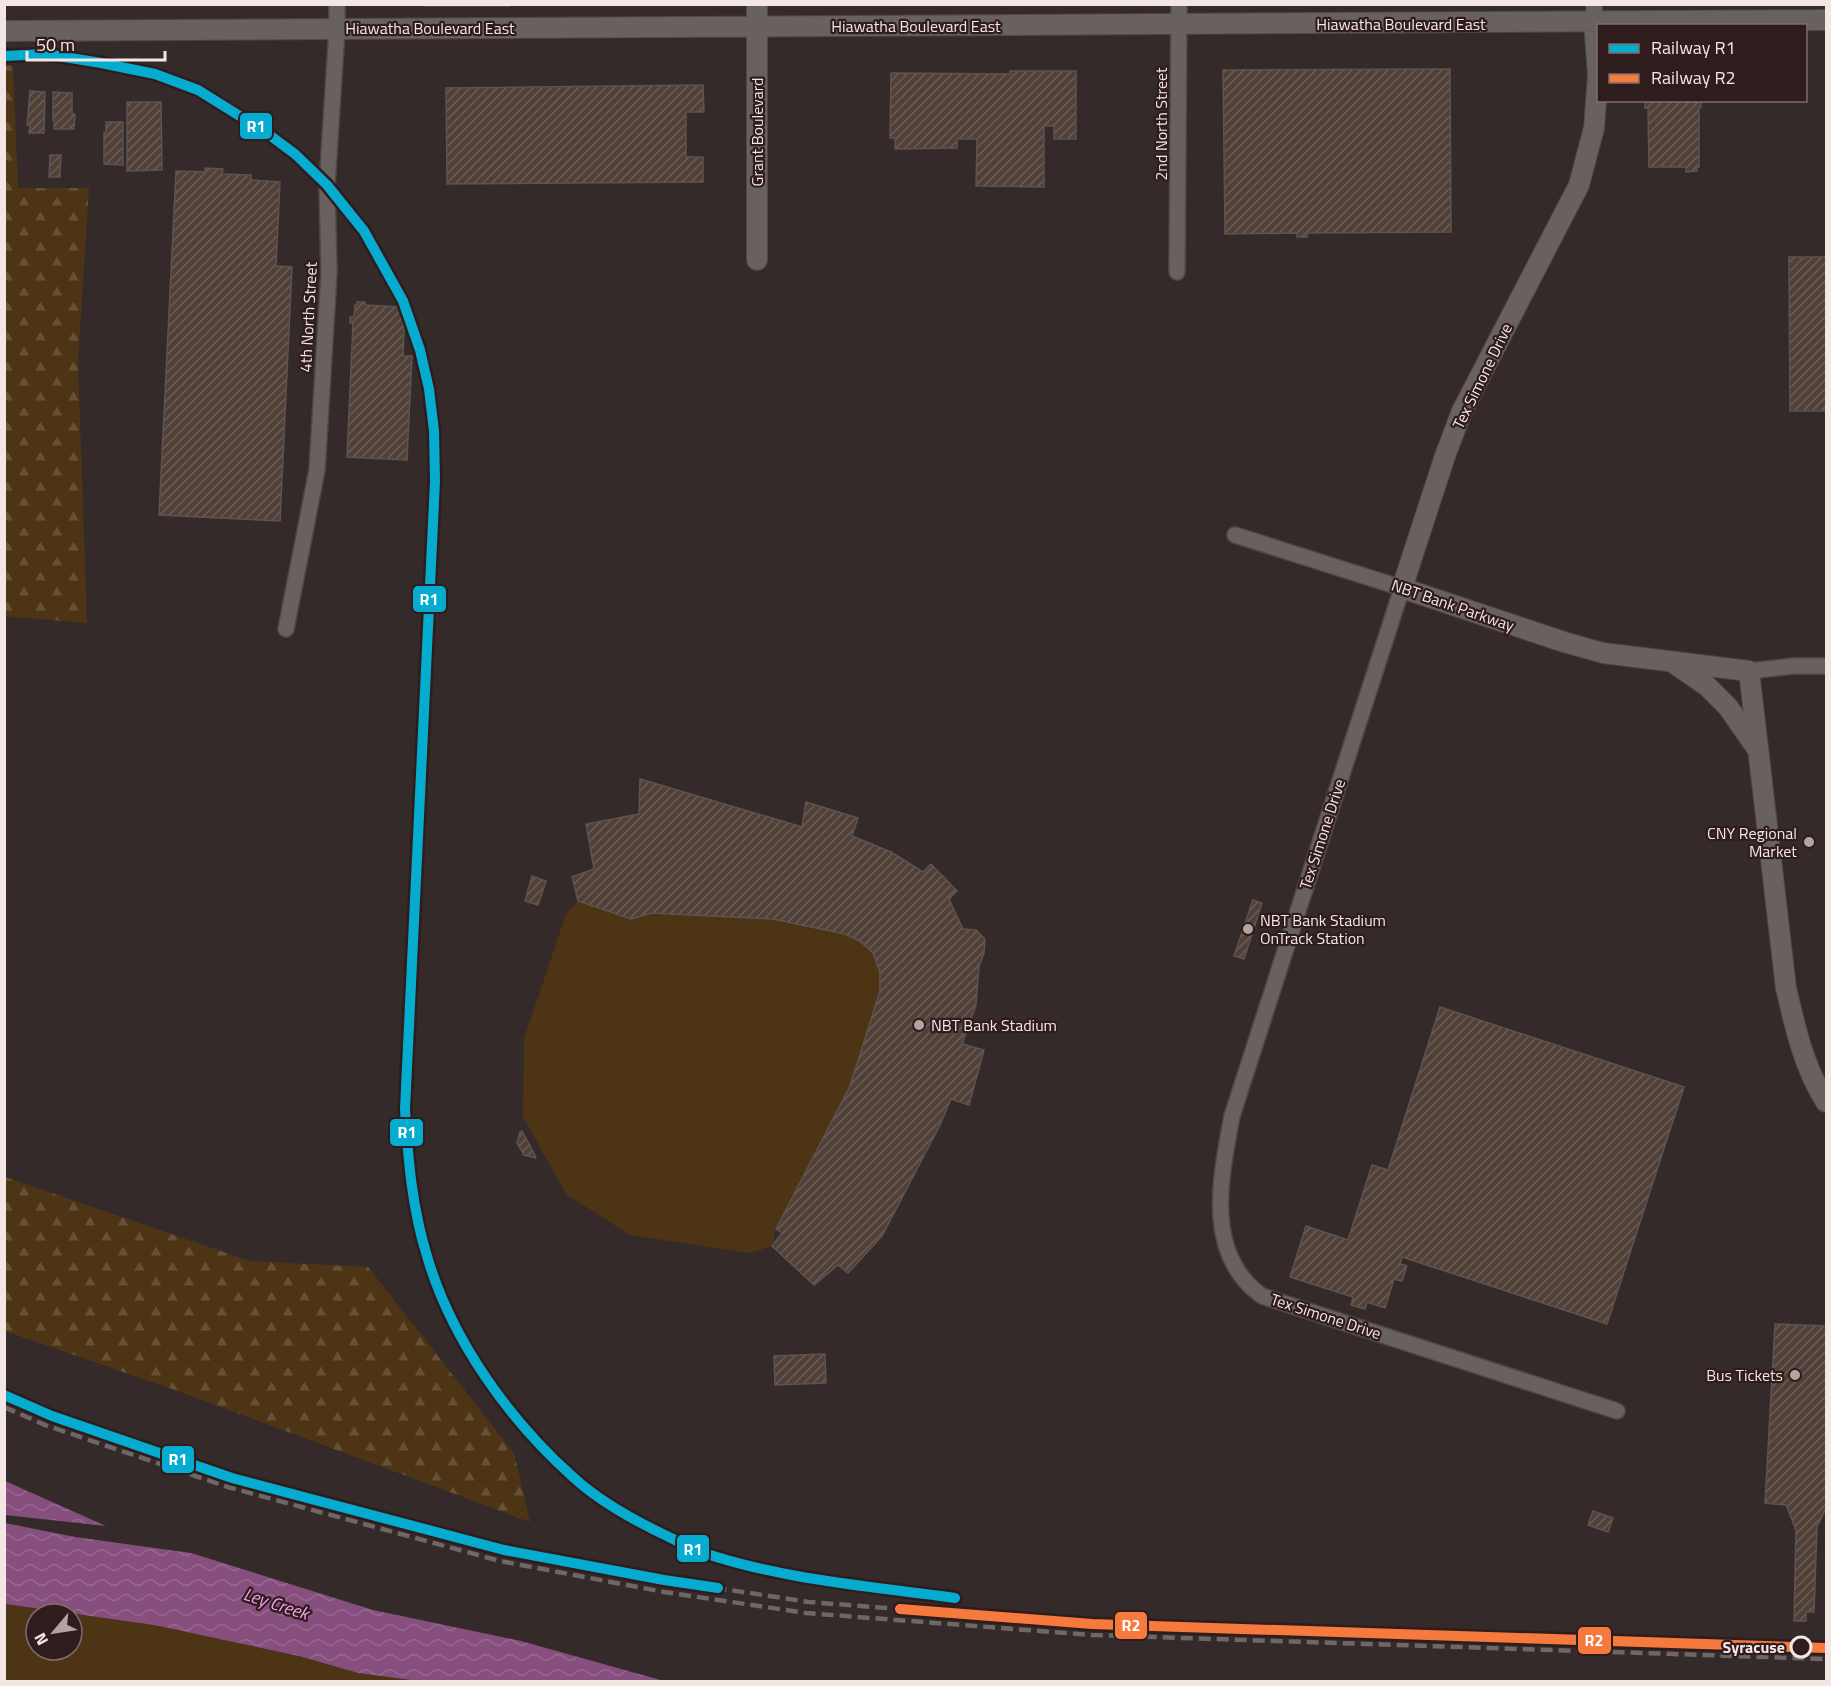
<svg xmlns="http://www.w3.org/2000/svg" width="1831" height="1686" font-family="'Titillium Web',sans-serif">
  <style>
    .green { fill: #4d3414; fill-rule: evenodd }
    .forest { fill: url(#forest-firs) }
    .water { fill: url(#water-waves) }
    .building { fill: url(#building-hatch); stroke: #5d5351; stroke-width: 1.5 }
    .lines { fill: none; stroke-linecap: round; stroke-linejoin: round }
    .minor-casing { stroke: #4f4646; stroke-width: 18 }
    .tertiary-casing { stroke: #4f4646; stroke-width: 22 }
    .minor { stroke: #696060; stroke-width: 15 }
    .tertiary { stroke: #696060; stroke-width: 20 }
    .rail { stroke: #6f6666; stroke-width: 4.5; stroke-dasharray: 12 6; stroke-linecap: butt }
    .rail-1-casing { stroke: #2f1c1c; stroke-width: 15 }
    .rail-2-casing { stroke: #2f1c1c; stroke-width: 15 }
    .rail-1 { stroke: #06acd0; stroke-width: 10 }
    .rail-2 { stroke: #f6793e; stroke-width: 10 }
    .poi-dot { fill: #b0a4a4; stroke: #2f1c1c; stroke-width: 2 }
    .stop-dot { fill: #2f1c1c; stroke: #f3e6e5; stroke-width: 3 }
    .labels { text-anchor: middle; stroke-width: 4.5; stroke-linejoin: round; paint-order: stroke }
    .street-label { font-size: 16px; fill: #f3e6e5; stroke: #2f1c1c }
    .poi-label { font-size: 16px; fill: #f3e6e5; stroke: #2f1c1c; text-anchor: end }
    .stop-label { font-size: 16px; font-weight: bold; fill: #f3e6e5; stroke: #2f1c1c; text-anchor: end }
    .water-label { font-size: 18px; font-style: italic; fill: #f6a2ea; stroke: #2f1c1c }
    .line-badge { stroke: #2f1c1c; stroke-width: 2 }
    .badge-label { font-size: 16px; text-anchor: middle; font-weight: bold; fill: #fff }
  </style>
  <defs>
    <pattern id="forest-firs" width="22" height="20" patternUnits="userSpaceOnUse" patternTransform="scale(1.5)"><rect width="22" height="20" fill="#4d3414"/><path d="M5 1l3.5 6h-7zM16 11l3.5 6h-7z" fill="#675136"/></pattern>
    <pattern id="water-waves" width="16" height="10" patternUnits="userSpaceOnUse" patternTransform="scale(1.5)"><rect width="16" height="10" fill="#864f7e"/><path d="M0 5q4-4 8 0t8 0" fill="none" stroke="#986890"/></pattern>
    <pattern id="building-hatch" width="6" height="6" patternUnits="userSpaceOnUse" patternTransform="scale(1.5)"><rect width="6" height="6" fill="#504038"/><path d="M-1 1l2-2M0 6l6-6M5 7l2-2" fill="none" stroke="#6a5c55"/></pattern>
  </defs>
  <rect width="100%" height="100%" fill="#352a2a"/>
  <path class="green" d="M578,901L631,919L651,913L773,919L845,934L860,941L873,953L880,972V991L850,1086L776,1229L772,1246L749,1253L630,1235L566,1194L523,1117L524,1039L566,914Z
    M5,1604L154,1625L299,1656L358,1673L418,1681L5,1682ZM36,1614H72V1650H36Z"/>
  <path class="forest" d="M13,65L18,188H89L78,361L87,623L5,616L4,66Z
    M5,1177L250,1261L368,1267L514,1453L530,1522L186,1394L5,1331Z"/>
  <path class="water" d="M5,1481L106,1526L5,1515Z
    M5,1523L75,1537L191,1553L373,1610L521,1641L664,1681H418L358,1673L299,1656L154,1625L5,1604Z"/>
  <path class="building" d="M424,4H509V6H424Z
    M560,4H663V5Z
    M1450,69L1451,232L1307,233V237H1297V233L1225,234L1223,70Z
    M1010,71H1076V139H1054V126H1044V187L976,186L977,139H957V148L895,149V138H890L891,73L1010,74Z
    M703,85L704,112H686V157H703V182L447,184L446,88Z
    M30,91L45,92L44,133H29L30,125H27Z
    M53,92L72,93V114H75L74,129H54V120H53Z
    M1645,100H1701V107L1699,108V167H1697V171L1686,172V167H1649L1648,108H1645Z
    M127,102H161L162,170L127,171Z
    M106,122H123V165L104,164V133H106Z
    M50,155H61L60,177H49Z
    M205,168L223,169L222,174L251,175V180L280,182L276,266L292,267L280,521L159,515L176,171L205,172Z
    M1789,257H1826V411H1790Z
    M357,302H365V305L399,307L407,327H404L403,356H412L407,460L347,457L353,323H350V317H354L355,305L357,304Z
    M640,779L802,827L806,802L858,818L852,836L891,852L923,872L931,864L957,891L949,899L963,929L976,930L985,939L984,953L979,966L976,1005L962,1044L984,1050L969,1105L951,1099L940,1125L882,1236L848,1273L838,1265L814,1285L772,1246L782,1233L776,1229L850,1086L880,991V972L873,953L860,941L845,934L773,919L651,913L631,919L578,901L572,877L594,869L586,824L639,814Z
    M532,876L546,881L538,905L525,901Z
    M1253,900L1262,903L1244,959L1234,956Z
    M1440,1007L1684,1087L1607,1324L1402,1257L1400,1264L1407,1266L1402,1281L1394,1279L1385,1308L1367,1302L1365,1309L1351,1305L1353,1297L1290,1277L1306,1226L1348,1240L1372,1165L1388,1170Z
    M522,1131L536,1157L535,1158L524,1155L517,1143L520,1132Z
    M1775,1324L1826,1326V1508L1817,1527L1814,1612H1806V1621H1794L1796,1530L1786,1505L1765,1503Z
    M825,1354L826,1383L775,1385L774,1356Z
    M1593,1511L1613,1518L1608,1532L1588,1525Z"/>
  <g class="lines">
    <defs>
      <path id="minor" d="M1594,22V4
        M1177,272L1179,4
        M1235,535L1402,588L1232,1116C1221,1176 1203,1254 1262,1296L1617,1411
        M286,629L317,470L329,273L327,185L337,29V4
        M1749,671L1793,666H1826"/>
      <path id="tertiary" d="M1594,22L1598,75L1594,128L1579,185L1462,411L1445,456L1402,588L1564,642L1603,653L1749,671L1786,988C1795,1027 1804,1068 1826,1102
        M4,31L1826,20
        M757,260V4
        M1675,664L1707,686L1728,707L1758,750"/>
    </defs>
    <use href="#minor" class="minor-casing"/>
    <use href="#tertiary" class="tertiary-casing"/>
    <use href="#minor" class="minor"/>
    <use href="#tertiary" class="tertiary"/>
    <path class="rail" d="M4,56L46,54L101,63L155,74L198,90L264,131L295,154L327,185L364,231L403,301L420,350L429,389L434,431L435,481L405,1109C408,1159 412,1208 427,1256C451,1339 509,1420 573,1477C600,1502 635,1521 669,1537C679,1542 690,1548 701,1552C783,1580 870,1586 955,1598
      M4,1395L52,1416L232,1478L504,1550L664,1580L809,1602L1092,1624L1826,1648
      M4,1407L45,1425L228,1487L500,1561L664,1592L806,1613L1092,1635L1826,1659"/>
    <defs>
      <path id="rail-1" d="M4,56L46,54L101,63L155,74L198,90L264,131L295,154L327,185L364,231L403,301L420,350L429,389L434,431L435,481L405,1109C408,1159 412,1208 427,1256C451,1339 509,1420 573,1477C600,1502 635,1521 669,1537C679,1542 690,1548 701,1552C783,1580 870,1586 955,1598
        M4,1395L52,1416L232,1478L504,1550L664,1580L718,1588"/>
      <path id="rail-2" d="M900,1609L1092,1624L1826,1648"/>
    </defs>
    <use href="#rail-1" class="rail-1-casing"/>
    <use href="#rail-2" class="rail-2-casing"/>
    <use href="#rail-1" class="rail-1"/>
    <use href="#rail-2" class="rail-2"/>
  </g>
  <g class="poi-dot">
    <circle cx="1809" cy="842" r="6"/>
    <circle cx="1248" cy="929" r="6"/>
    <circle cx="919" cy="1025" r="6"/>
    <circle cx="1795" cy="1375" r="6"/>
  </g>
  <circle class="stop-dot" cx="1801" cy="1647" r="10"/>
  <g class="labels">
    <g class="street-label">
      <text x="1401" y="30">Hiawatha Boulevard East</text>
      <text x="916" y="32">Hiawatha Boulevard East</text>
      <text x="430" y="34">Hiawatha Boulevard East</text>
      <text transform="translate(1161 124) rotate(-90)" y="6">2nd North Street</text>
      <text transform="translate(757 132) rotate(-90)" y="6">Grant Boulevard</text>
      <text transform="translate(308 317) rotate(-87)" y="6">4th North Street</text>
      <text transform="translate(1482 376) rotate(-64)" y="6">Tex Simone Drive</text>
      <text transform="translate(1453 605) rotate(19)" y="6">NBT Bank Parkway</text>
      <text transform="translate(1322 834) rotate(-72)" y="6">Tex Simone Drive</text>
      <text transform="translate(1326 1316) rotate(18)" y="6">Tex Simone Drive</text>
    </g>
    <g class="poi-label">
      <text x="1797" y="839">CNY Regional<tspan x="1797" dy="18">Market</tspan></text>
      <text x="1260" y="926" text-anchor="start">NBT Bank Stadium<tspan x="1260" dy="18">OnTrack Station</tspan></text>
      <text x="931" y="1031" text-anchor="start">NBT Bank Stadium</text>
      <text x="1783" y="1381">Bus Tickets</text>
    </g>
    <g class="stop-label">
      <text x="1785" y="1653">Syracuse</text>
    </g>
    <g class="water-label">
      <text transform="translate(276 1604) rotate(18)" y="6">Ley Creek</text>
    </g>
  </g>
  <g class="line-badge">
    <rect x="239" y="112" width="34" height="28" rx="6" fill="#06acd0"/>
    <rect x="412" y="585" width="35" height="28" rx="6" fill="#06acd0"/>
    <rect x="389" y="1118" width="35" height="29" rx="6" fill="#06acd0"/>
    <rect x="161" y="1445" width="34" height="29" rx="6" fill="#06acd0"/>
    <rect x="676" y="1534" width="34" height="29" rx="6" fill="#06acd0"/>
    <rect x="1114" y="1611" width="34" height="29" rx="6" fill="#f6793e"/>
    <rect x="1577" y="1626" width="35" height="29" rx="6" fill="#f6793e"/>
  </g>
  <g class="badge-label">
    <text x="256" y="132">R1</text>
    <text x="429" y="605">R1</text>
    <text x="407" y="1138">R1</text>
    <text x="178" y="1465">R1</text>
    <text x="693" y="1555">R1</text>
    <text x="1131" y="1631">R2</text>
    <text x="1594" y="1646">R2</text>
  </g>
  <rect width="1831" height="1686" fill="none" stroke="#f3e6e5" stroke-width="12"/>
  <rect x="1597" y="24" width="210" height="78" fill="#2f1c1c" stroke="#7d6d6c" stroke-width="1.5"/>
  <rect x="1609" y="44" width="30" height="9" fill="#06acd0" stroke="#7d6d6c" stroke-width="1.5"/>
  <text x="1651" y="54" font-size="18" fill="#f3e6e5">Railway R1</text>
  <rect x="1609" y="74" width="30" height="9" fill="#f6793e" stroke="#7d6d6c" stroke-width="1.5"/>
  <text x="1651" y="84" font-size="18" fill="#f3e6e5">Railway R2</text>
  <g transform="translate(54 1632) rotate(241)"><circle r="28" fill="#2f1c1c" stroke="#7d6d6c" stroke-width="1.5"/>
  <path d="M0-4.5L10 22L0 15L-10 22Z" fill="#b0a4a4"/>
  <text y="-9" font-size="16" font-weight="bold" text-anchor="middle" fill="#f3e6e5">N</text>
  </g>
  <path d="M27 51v9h138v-9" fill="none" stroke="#f3e6e5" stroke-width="3"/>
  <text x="36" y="51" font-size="18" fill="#f3e6e5" stroke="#2f1c1c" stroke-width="4.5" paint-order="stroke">50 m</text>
</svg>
